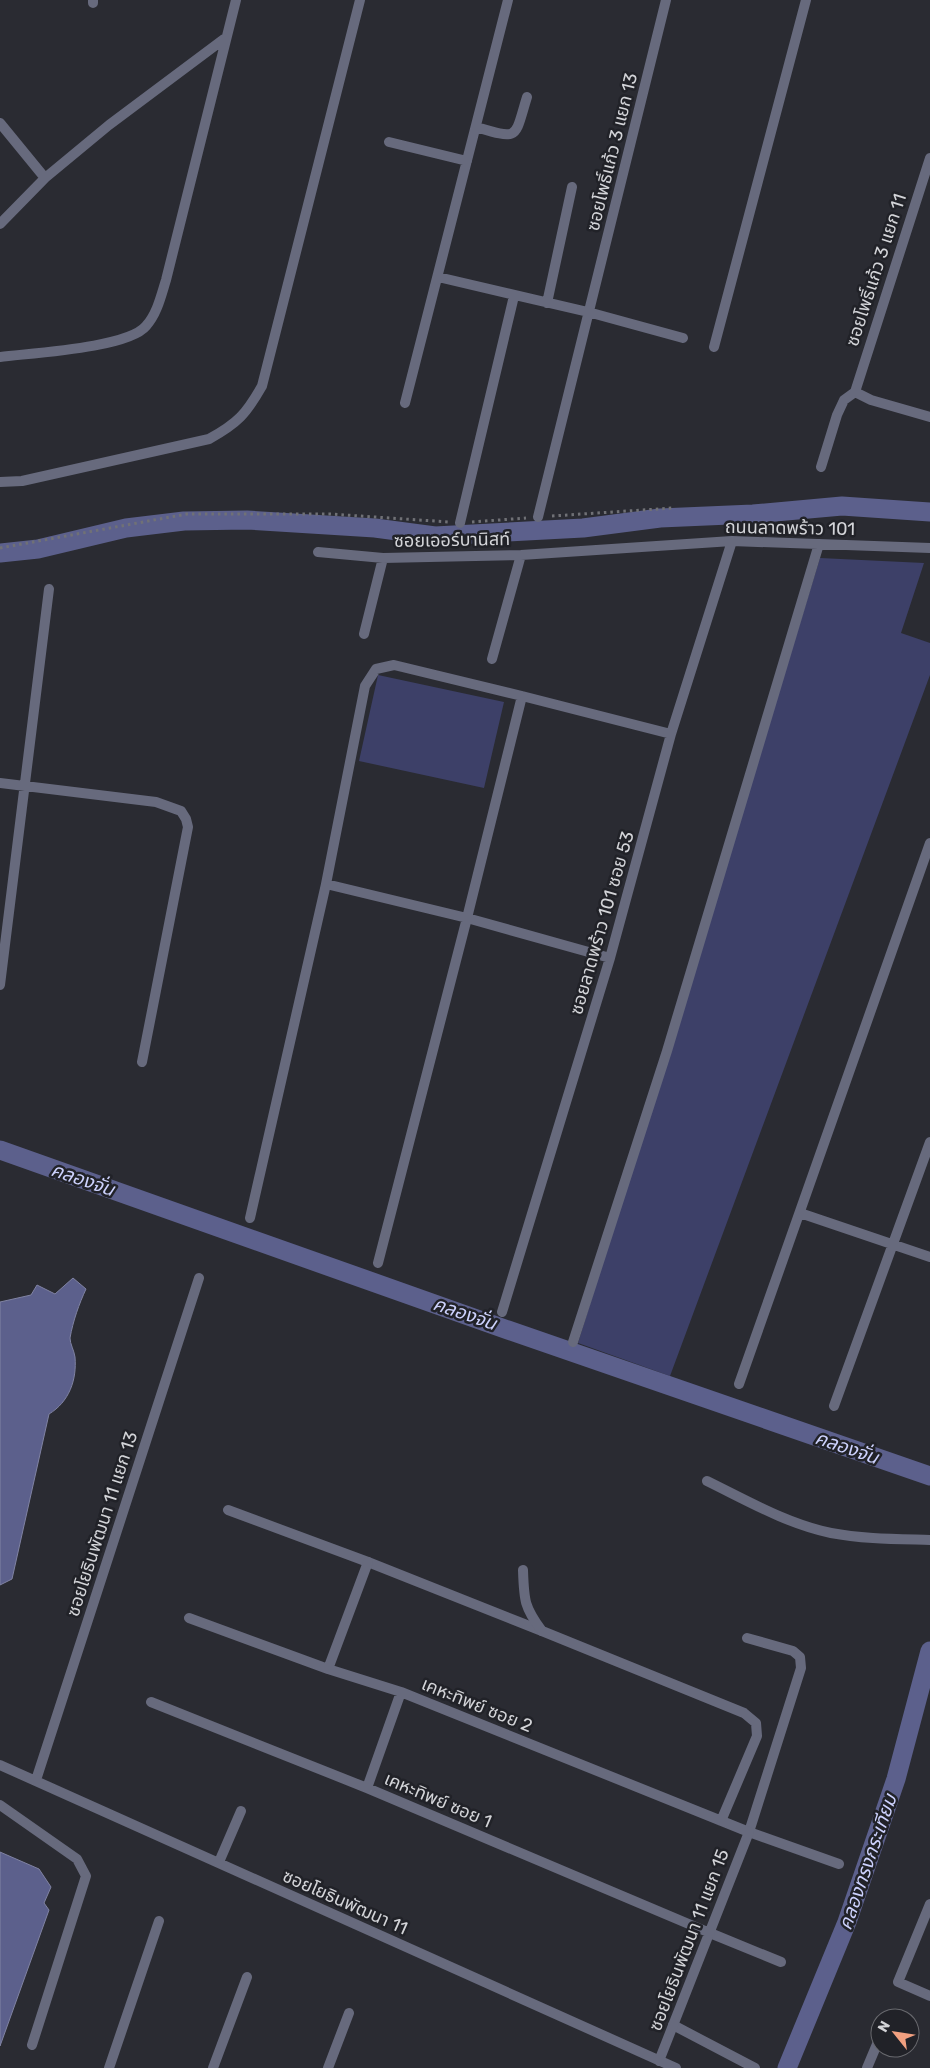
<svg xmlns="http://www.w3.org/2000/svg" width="930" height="2068" font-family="Rubik,'Noto Sans Thai',sans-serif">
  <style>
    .green { fill: #3d4068 }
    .water { fill: #5c608c; stroke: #8083a3 }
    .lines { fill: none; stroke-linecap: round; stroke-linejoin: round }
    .canal { stroke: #5c608c; stroke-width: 19 }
    .path { stroke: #707176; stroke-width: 3; stroke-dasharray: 2.5 4; stroke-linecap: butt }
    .service { stroke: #676a7d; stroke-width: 10 }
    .minor { stroke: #676a7d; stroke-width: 10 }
    .labels { text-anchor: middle; stroke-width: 5; stroke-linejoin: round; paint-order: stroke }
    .street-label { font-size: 18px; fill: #d3d4d8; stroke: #212228 }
    .water-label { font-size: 19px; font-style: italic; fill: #cdd2fd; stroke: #212228 }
  </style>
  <rect width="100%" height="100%" fill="#2a2b32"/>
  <path class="green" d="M820,558L924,563L901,633L930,643V675L670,1376L578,1343Z
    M378,675L504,702L484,788L359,761Z"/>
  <path class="water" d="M73,1278L86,1289C79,1304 73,1321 70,1338C70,1344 74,1350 75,1357C77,1380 69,1402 49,1414L12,1579L0,1585V1302L31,1295L37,1285L55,1294Z
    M0,1852L39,1869L51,1887L44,1903L49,1910L0,2046Z"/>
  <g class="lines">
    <path class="canal" d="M0,553L38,549L126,528L184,521L247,520L375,528L435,536L583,528L660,518L753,514L842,506L930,512
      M0,1150L508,1330L930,1476
      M787,2068L847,1922L896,1779L930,1651"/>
    <path class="path" d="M552,516L673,508
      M472,522L526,518
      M0,548L187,514H330L449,522"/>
    <path class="service" d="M228,1510L368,1562L542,1631
      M747,1638L793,1651L800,1657L801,1668L749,1832L839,1864
      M710,1933L781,1962
      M673,2025L755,2068"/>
    <path class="minor" d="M93,3V0
      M0,123L45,178
      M476,127C520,140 514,139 527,97
      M389,142L467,161
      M0,224L45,178L109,125L224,39
      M438,277L588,312L683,338
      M547,303L572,187
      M714,347L806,0
      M0,357C31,353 128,348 146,326C157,314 161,296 166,280L236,0
      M855,392L930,158
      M855,392L871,400L930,417
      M405,403L508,0
      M821,467L837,415L844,400L855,392
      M0,482L22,481L209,439C238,423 246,414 262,386L360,0
      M538,517L666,0
      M460,523L514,296
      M318,552L383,558L521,555L732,541L930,548
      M364,634L383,558
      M492,659L521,555
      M0,783L156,802L181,811L186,819L188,827L142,1062
      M326,884L467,918L610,958
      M0,985L49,589
      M800,1213L930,1257
      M250,1218L326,884L365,686L376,669L394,665L522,696L671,734
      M378,1263L467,918L522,696
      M502,1312L610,958L671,734L732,541
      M573,1342L667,1051L819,544
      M739,1384L930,843
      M834,1406L930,1142
      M707,1481C746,1500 787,1524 831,1533C863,1539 897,1539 930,1540
      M523,1570C524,1600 524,1607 542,1631L744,1713L756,1723L757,1736L721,1821
      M189,1618L328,1669L401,1692L749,1832L659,2061
      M328,1669L368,1562
      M151,1702L367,1788L710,1933
      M0,1765L676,2068
      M36,1780L199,1278
      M367,1788L401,1692
      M0,1805L77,1859L86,1876L32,2045
      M219,1862L241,1811
      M930,1904L898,1982L930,1996
      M109,2068L159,1921
      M213,2068L247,1977
      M328,2068L349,2013
      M867,2068L880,2037"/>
  </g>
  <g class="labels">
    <g class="street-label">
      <text transform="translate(612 152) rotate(-76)" y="6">ซอยโพธิ์แก้ว 3 แยก 13</text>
      <text transform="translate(876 270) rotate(-72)" y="6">ซอยโพธิ์แก้ว 3 แยก 11</text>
      <text transform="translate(790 528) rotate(1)" y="6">ถนนลาดพร้าว 101</text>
      <text transform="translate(452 540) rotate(-1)" y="6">ซอยเออร์บานิสท์</text>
      <text transform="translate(602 923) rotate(-74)" y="6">ซอยลาดพร้าว 101 ซอย 53</text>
      <text transform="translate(102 1524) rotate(-72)" y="6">ซอยโยธินพัฒนา 11 แยก 13</text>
      <text transform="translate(477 1705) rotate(22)" y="6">เคหะทิพย์ ซอย 2</text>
      <text transform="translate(438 1800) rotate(23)" y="6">เคหะทิพย์ ซอย 1</text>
      <text transform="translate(345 1902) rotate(24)" y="6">ซอยโยธินพัฒนา 11</text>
      <text transform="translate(689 1940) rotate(-69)" y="6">ซอยโยธินพัฒนา 11 แยก 15</text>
    </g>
    <g class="water-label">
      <text transform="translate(83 1179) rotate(19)" y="7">คลองจั่น</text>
      <text transform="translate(465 1313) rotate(19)" y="7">คลองจั่น</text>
      <text transform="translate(847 1447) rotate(19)" y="7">คลองจั่น</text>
      <text transform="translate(867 1862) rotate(-71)" y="7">คลองทรงกระเทียม</text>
    </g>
  </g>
  <g transform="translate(895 2033) rotate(300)"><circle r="24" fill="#212228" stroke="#68696e"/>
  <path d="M0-4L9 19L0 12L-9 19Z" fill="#f2a080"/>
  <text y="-8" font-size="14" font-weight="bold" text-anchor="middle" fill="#d3d4d8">N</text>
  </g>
</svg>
